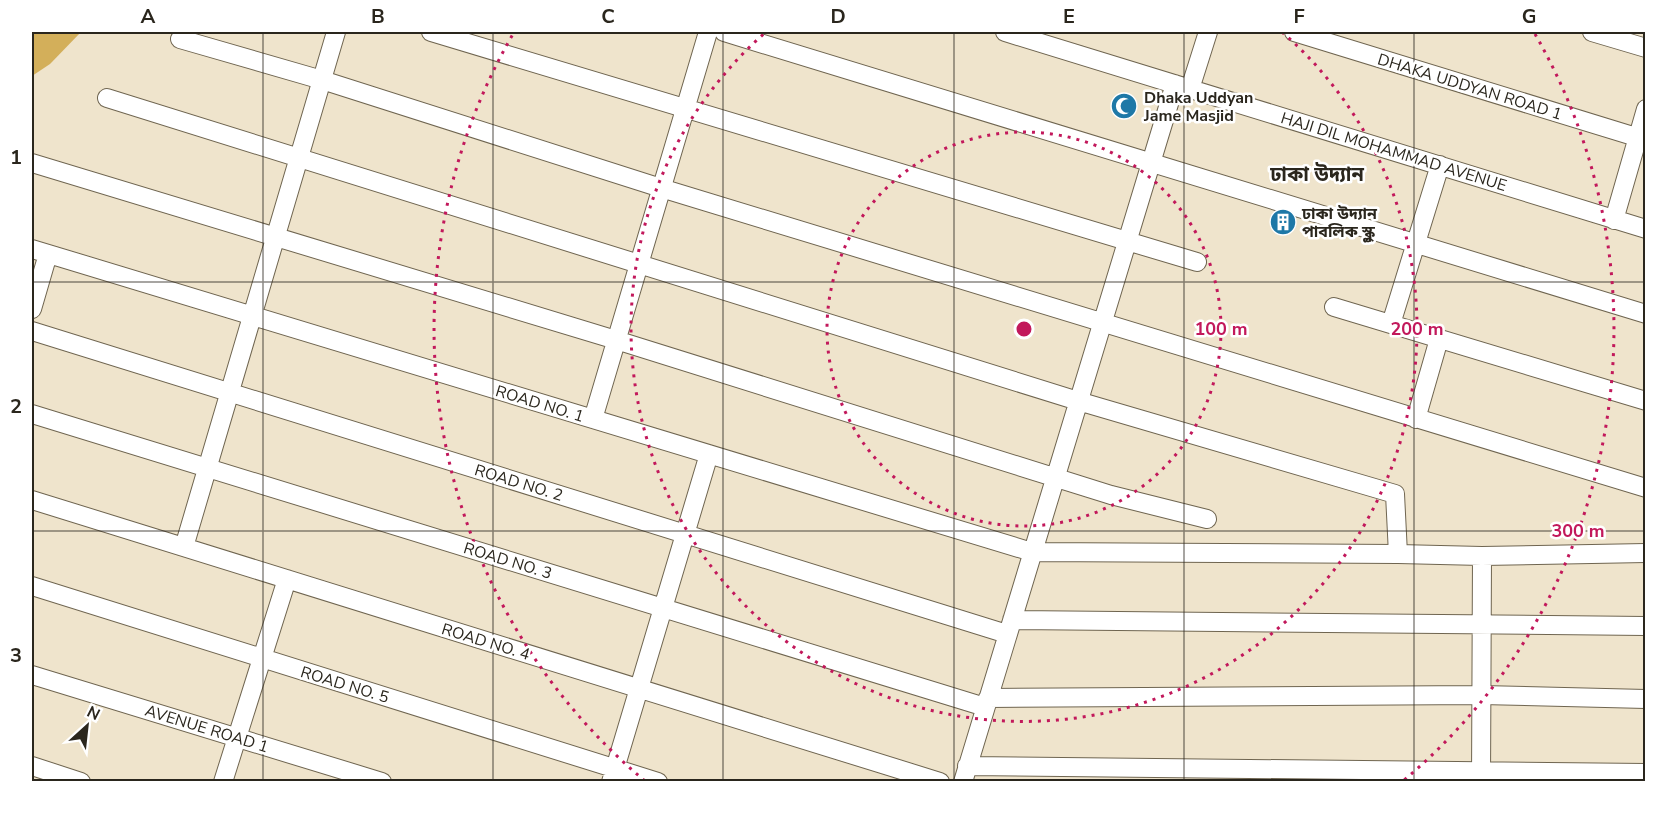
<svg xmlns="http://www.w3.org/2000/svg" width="1677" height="813" font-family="'Nunito Sans','Noto Sans Bengali',sans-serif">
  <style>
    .water { fill: #d3af5a }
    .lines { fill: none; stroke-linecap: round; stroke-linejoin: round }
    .minor-casing { stroke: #6f6550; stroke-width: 20 }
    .minor { stroke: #fff; stroke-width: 18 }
    .grid { fill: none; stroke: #2a261d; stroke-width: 1.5; stroke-opacity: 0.55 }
    .ring { fill: none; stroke: #c2185b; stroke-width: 3; stroke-dasharray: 3 6 }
    .labels { text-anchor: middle; stroke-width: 5; stroke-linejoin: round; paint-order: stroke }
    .street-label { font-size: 16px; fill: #2a261d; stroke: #fff }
    .poi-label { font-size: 16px; font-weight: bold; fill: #2a261d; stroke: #fff; text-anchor: start }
    .quarter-label { font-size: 20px; font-weight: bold; fill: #2a261d; stroke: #fff }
    .centre { fill: #c2185b; stroke: #fff; stroke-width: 3 }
    .ring-label { font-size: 18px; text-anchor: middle; font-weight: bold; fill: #c2185b; stroke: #fff; stroke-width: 5; stroke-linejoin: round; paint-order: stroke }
    .neatline { fill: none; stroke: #2a261d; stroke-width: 2 }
    .grid-label { font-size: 20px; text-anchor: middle; font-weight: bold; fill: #2a261d }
  </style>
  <rect width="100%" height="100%" fill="#efe4cc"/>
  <path class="water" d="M32,32H81L50,64L32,76Z"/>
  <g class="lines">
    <defs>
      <path id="minor" d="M431,32L1197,262
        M724,32L1646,314
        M1005,32L1646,229
        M1294,32L1646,140
        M1592,32L1646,48
        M180,39L322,80L661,188L1646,488
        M1190,89L1208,32
        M107,98L1078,401L1395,494L1398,554
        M32,163L616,340L1111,495L1207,519
        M1614,220L1646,109
        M32,249L1032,552L1398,554L1482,556L1646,553
        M1334,307L1646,401
        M32,309L48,254
        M1391,324L1440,165
        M32,331L1007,634
        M32,414L985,707
        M593,419L708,32
        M1416,419L1439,339
        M32,500L940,782
        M184,547L336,32
        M32,586L658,782
        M1012,620L1646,626
        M32,675L382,782
        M988,698L1481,695L1646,699
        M32,766L81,782
        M967,766L1646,773
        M223,782L287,579
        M611,782L709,454
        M963,782L1175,84
        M1481,782L1482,556"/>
    </defs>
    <use href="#minor" class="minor-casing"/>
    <use href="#minor" class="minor"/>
  </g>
  <path class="grid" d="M263,32V782M493,32V782M723,32V782M954,32V782M1184,32V782M1414,32V782M32,282H1646M32,531H1646"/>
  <g class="ring">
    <circle cx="1024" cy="329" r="197"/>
    <path d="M1282 32A393 393 0 1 1 766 32"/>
    <path d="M645 781A590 590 0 0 1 513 34M1535 34A590 590 0 0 1 1403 781"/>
  </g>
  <defs>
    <symbol id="mosque-disc" viewBox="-11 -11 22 22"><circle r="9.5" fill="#1e78a7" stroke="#fff"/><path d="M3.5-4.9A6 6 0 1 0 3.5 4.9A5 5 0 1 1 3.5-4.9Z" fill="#fff"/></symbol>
    <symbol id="building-disc" viewBox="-11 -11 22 22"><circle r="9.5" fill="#1e78a7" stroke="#fff"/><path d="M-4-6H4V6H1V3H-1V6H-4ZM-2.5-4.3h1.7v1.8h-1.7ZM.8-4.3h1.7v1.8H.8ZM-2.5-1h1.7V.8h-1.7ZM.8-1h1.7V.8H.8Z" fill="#fff"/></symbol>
  </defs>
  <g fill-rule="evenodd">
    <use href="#mosque-disc" x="1109" y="91" width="30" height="30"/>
    <use href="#building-disc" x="1268" y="207" width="30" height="30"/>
  </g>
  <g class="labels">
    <g class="street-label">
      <text transform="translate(1470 86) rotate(17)" y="6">DHAKA UDDYAN ROAD 1</text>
      <text transform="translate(1394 151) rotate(17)" y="6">HAJI DIL MOHAMMAD AVENUE</text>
      <text transform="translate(540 403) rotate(17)" y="6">ROAD NO. 1</text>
      <text transform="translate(519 482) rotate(17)" y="6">ROAD NO. 2</text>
      <text transform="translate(508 560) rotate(17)" y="6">ROAD NO. 3</text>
      <text transform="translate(486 641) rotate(17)" y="6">ROAD NO. 4</text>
      <text transform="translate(345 684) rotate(17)" y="6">ROAD NO. 5</text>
      <text transform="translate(207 728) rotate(17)" y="6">AVENUE ROAD 1</text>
    </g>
    <g class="poi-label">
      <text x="1144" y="103">Dhaka Uddyan<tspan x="1144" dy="18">Jame Masjid</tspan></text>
      <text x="1302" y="219">ঢাকা উদ্যান<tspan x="1302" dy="18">পাবলিক স্কুল</tspan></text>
    </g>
    <g class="quarter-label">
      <text x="1317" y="181">ঢাকা উদ্যান</text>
    </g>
  </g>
  <circle cx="1024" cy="329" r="9" class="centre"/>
  <g class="ring-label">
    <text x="1221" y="335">100 m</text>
    <text x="1417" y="335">200 m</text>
    <text x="1578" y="537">300 m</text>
  </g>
  <rect width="1677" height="813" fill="none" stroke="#ffffff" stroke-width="66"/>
  <g transform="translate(87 726) rotate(27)" stroke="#ffffff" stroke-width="4.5" paint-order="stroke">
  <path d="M0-4.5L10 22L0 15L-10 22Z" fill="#2a261d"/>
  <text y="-9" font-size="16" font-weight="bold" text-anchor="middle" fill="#2a261d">N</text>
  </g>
  <rect x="33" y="33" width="1611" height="747" class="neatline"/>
  <g class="grid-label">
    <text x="148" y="23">A</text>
    <text x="378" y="23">B</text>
    <text x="608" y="23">C</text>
    <text x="838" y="23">D</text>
    <text x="1069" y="23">E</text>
    <text x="1299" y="23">F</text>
    <text x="1529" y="23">G</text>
    <text x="16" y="164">1</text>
    <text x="16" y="413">2</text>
    <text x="16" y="662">3</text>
  </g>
</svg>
